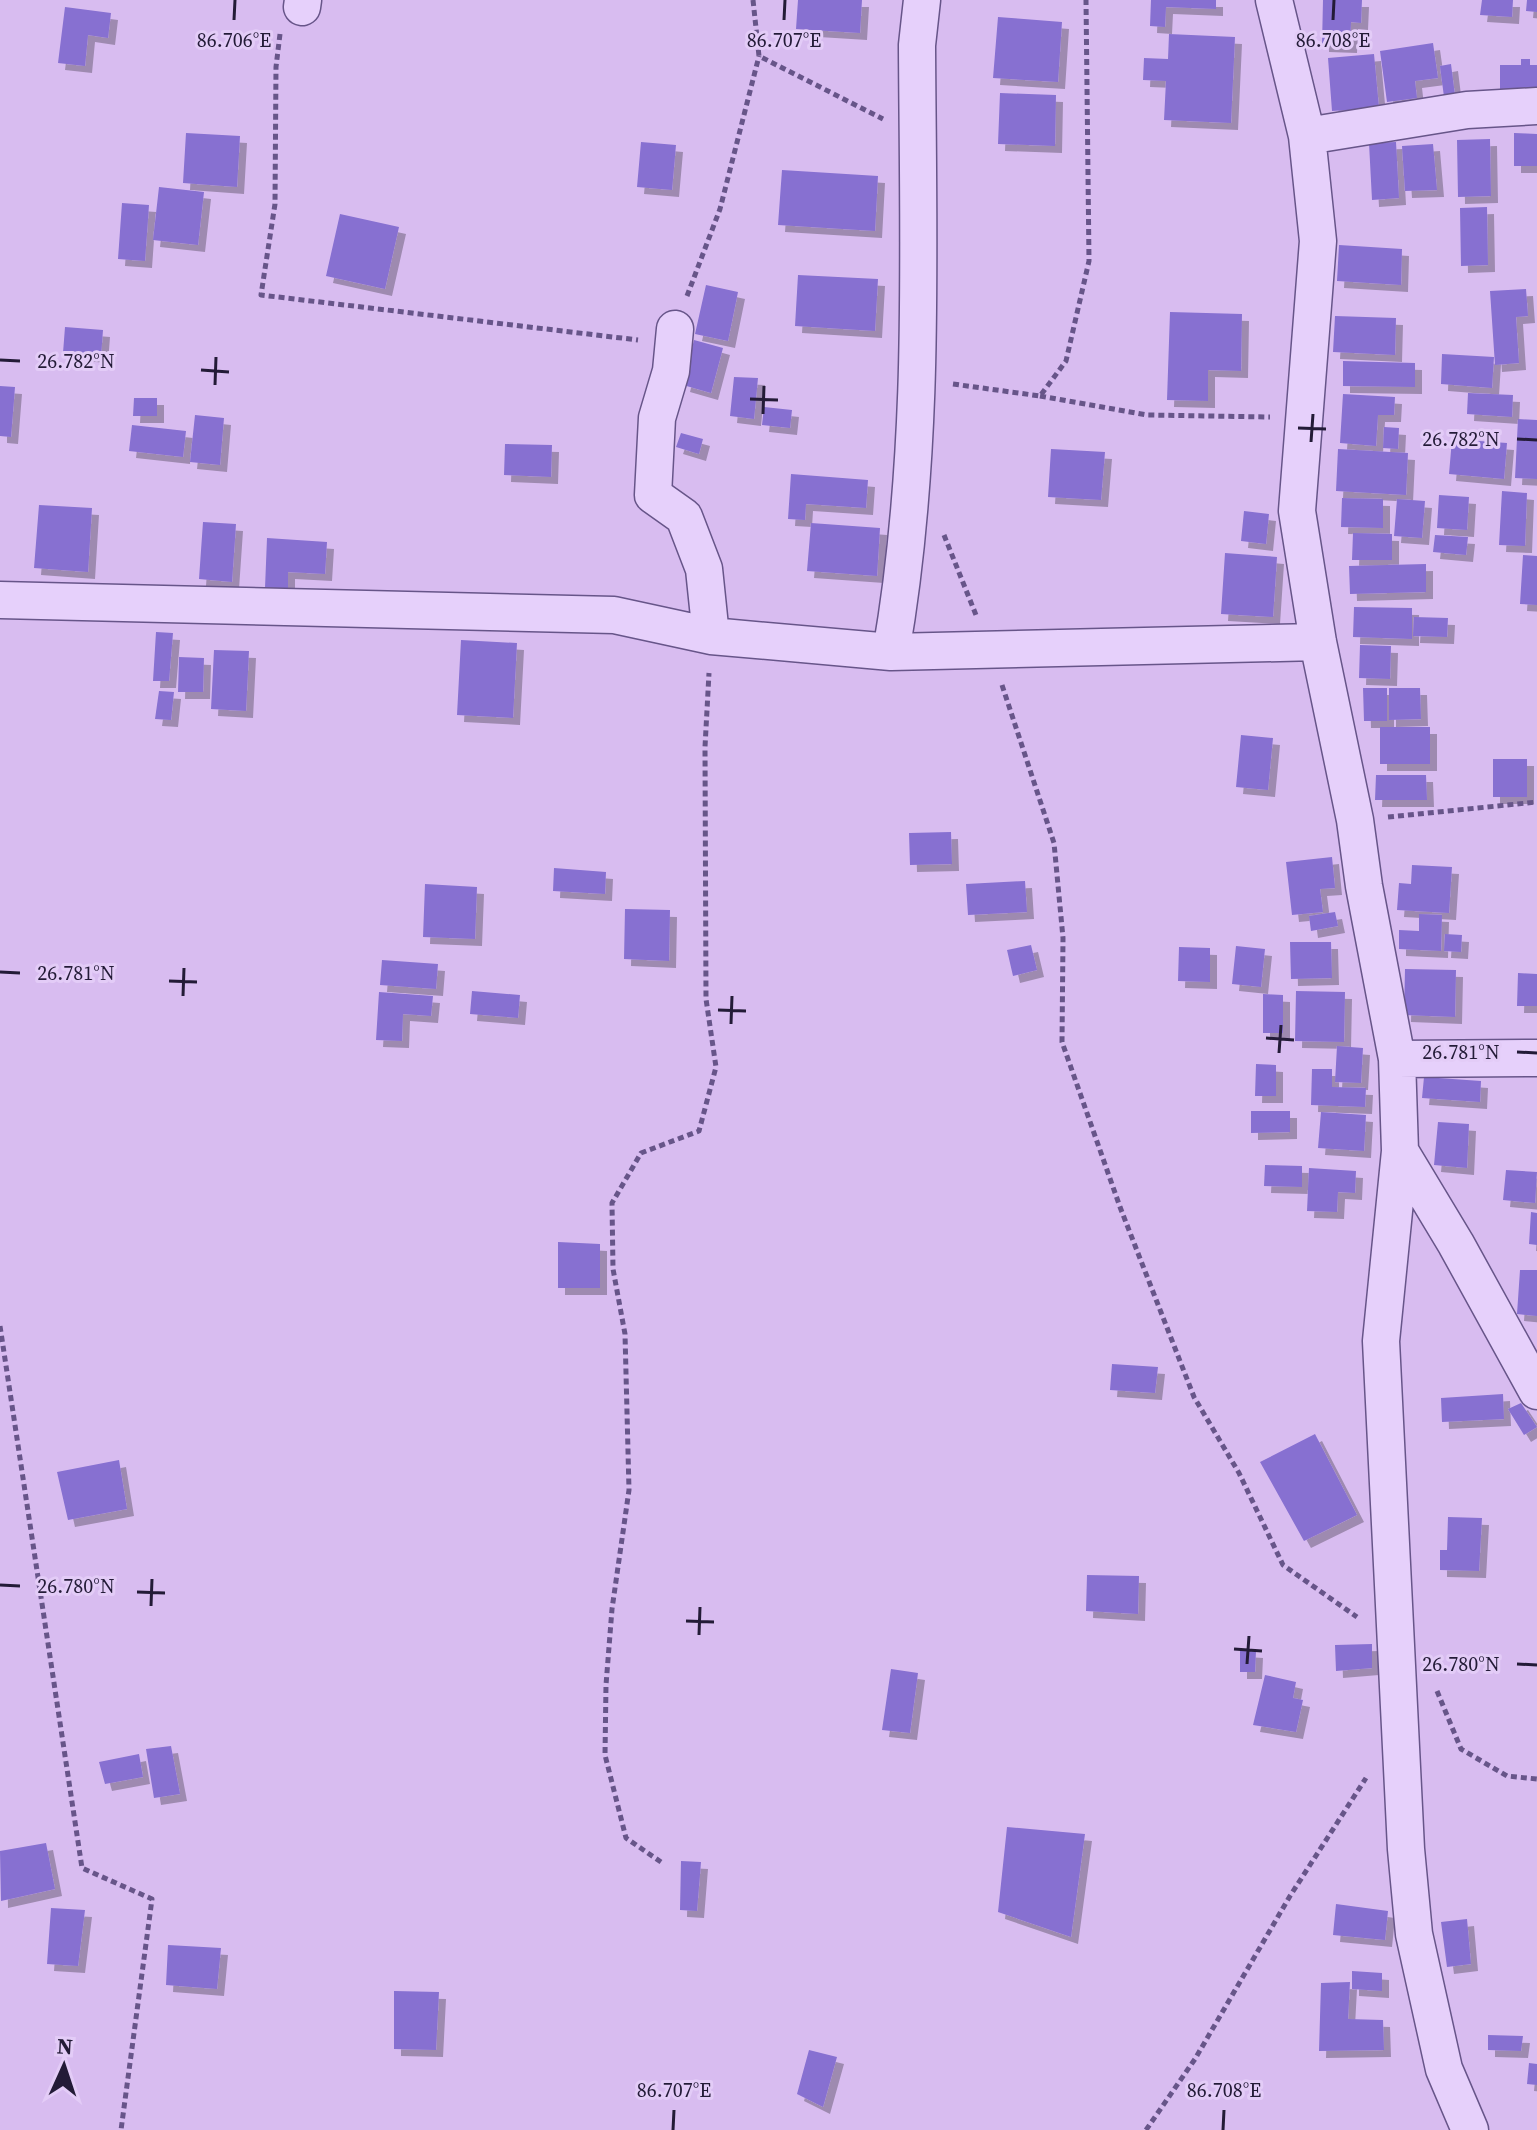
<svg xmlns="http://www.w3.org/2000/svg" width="1537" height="2130" font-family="'Source Serif 4',serif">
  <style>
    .building { fill: #8770d1; filter: url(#shadow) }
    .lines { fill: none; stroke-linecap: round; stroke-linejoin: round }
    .minor-casing { stroke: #675589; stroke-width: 39 }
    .path { stroke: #675589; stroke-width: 5; stroke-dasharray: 6 4; stroke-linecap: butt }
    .minor { stroke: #e6d0fb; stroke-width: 36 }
    .ticks { fill: none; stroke: #231b37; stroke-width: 3 }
    .ticks-label { font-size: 20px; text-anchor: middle; fill: #231b37; stroke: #e3ccf7; stroke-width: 6; stroke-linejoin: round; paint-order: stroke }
  </style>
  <defs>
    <filter id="shadow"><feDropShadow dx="7" dy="7" stdDeviation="0" flood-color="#0004"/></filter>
  </defs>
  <rect width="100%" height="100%" fill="#d8bcf0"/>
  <path class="building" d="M798,0H862L860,33L796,29Z
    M1151,0H1216V9L1166,7L1165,27L1150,26Z
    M1323,0H1362L1361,23L1351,22L1350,46L1322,45Z
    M1482,0H1513L1512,17L1480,15Z
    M1527,0H1537V12L1526,11Z
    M65,7L111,13L108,38L88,35L85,66L58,63Z
    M998,17L1062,22L1058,82L993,78Z
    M1169,34L1235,37L1231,123L1164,120L1166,81L1143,80L1144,58L1168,59Z
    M1433,43L1438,78L1415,81L1417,98L1387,102L1380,51Z
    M1374,54L1379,108L1332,111L1328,58Z
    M1521,59H1530V65H1537V90H1500V65H1521Z
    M1451,64L1455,96L1444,97L1440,66Z
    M1000,93L1056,95L1055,146L998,144Z
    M186,133L240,136L237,187L183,183Z
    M1514,133L1537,134V166H1514Z
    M1490,139L1491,196L1458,197L1457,140Z
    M641,142L676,145L672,190L637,187Z
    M1396,142L1399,198L1372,200L1369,143Z
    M1433,144L1437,190L1405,191L1402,146Z
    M782,170L878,176L875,231L778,225Z
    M159,187L204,192L198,245L153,240Z
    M122,203L149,205L145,261L118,259Z
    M1487,207L1488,265L1461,266L1460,208Z
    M340,214L399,227L385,289L326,276Z
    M1339,245L1402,249L1401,285L1337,281Z
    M798,275L878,279L875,331L795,326Z
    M706,285L738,292L728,341L695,334Z
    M1526,289L1528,316L1516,317L1519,363L1495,365L1490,291Z
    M1170,312L1242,314L1241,371L1208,370V401L1167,400Z
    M1335,316L1396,318L1395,355L1333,352Z
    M65,327L103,330L101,356L63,353Z
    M694,340L723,348L711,393L683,385Z
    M1442,354L1494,357L1492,388L1441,384Z
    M1343,361L1415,363V387L1343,386Z
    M734,377L758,378L754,419L730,416Z
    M0,386L15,387L11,437L0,436Z
    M1468,393L1513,395L1512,417L1467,414Z
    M1343,394L1395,397L1394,415H1378L1376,446L1340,443Z
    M134,398H157V416H133Z
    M764,407L792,410L790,428L762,425Z
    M195,415L224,418L220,465L190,462Z
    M1518,419L1537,420V479L1515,478Z
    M132,425L186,431L183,457L129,451Z
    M1384,427L1399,428L1398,449L1383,448Z
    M681,433L703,439L699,454L676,447Z
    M1452,439L1507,443L1504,479L1449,474Z
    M505,444L552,445L551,477L504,475Z
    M1051,449L1105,452L1101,500L1048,497Z
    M1338,449L1408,453L1406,495L1336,491Z
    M791,474L868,480L866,508L806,504L805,520L788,519Z
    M1502,491L1527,493L1525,546L1499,545Z
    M1439,495L1469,497L1467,530L1437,528Z
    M1342,498L1383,499V528L1341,527Z
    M1397,499L1425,501L1422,538L1394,536Z
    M39,505L92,508L88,572L34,568Z
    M1244,511L1269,514L1266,544L1241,541Z
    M203,522L236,524L232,582L199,579Z
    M811,523L880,528L877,576L807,571Z
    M1353,533L1392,534V560H1352Z
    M1435,535L1468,537L1466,555L1433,552Z
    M267,538L327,542L325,574L288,572V589L265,588Z
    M1225,553L1277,557L1273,617L1221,614Z
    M1523,555L1537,556V605L1520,604Z
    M1426,564V592L1350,594L1349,566Z
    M1354,607L1412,608V639L1353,637Z
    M1414,617L1448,618L1447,637L1413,636Z
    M156,632L173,633L169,681H153Z
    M461,640L517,643L513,718L457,715Z
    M1360,645L1391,646L1390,679L1359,678Z
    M214,650L249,651L246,711L211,709Z
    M179,657L204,658L203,692H178Z
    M1363,688H1387V721H1364Z
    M1389,688H1420L1421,719L1389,720Z
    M159,691L174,692L171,720L155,719Z
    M1380,727H1430V764H1380Z
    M1241,735L1273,738L1268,790L1236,787Z
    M1493,759H1527V797H1493Z
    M1376,775H1426L1427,800H1375Z
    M951,832L952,864L910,865L909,833Z
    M1332,857L1335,888L1320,889L1323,912L1292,915L1286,862Z
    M1412,865L1452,867L1449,913L1397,910L1399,883L1411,884Z
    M554,868L606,872L605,894L553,891Z
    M1025,881L1027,912L968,915L966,884Z
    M425,884L477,887L475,939L423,937Z
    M625,909L670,910L669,961L624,959Z
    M1335,912L1338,926L1311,931L1309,916Z
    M1419,914L1442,915L1441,951L1399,949V930L1419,931Z
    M1445,934L1462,935L1461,952L1444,951Z
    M1290,942H1331L1332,978L1291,979Z
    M1031,945L1037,970L1013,976L1007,950Z
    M1236,946L1265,949L1261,987L1232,984Z
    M1179,947L1210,948V982L1178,981Z
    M382,960L438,964L436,989L380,985Z
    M1405,969L1456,970L1455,1017L1404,1015Z
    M1518,973L1537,974V1006H1517Z
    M472,991L520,995L518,1018L470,1014Z
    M1296,991L1345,992L1344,1042L1295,1041Z
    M379,992L433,996L431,1016L403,1014L402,1041L376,1040Z
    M1263,994L1283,995V1033H1263Z
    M1337,1046L1363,1048L1361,1083L1335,1082Z
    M1256,1064L1276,1065V1096H1255Z
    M1312,1069H1332V1087L1366,1088L1365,1107L1311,1105Z
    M1424,1077L1481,1081L1480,1102L1422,1098Z
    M1251,1111H1290V1132L1251,1133Z
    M1321,1112L1366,1115L1364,1151L1318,1148Z
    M1438,1122L1469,1124L1467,1168L1434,1165Z
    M1265,1165L1302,1166V1187L1264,1186Z
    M1309,1168L1356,1171L1355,1193L1338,1192L1337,1212L1307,1211Z
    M1506,1170L1537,1172L1535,1203L1503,1200Z
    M1531,1212L1537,1213V1245L1529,1244Z
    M558,1242L600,1244V1288H558Z
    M1520,1270H1537V1316L1517,1314Z
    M1112,1364L1158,1367L1155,1393L1110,1390Z
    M1503,1394L1504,1419L1442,1422L1441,1398Z
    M1521,1403L1537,1427L1524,1435L1508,1409Z
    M1315,1434L1357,1515L1304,1541L1260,1462Z
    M119,1460L127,1509L68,1520L57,1472Z
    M1448,1517L1482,1518L1479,1571L1440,1570V1550H1447Z
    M1087,1575L1139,1576L1138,1614L1086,1611Z
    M1372,1644V1668L1336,1671L1335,1645Z
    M1240,1650L1256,1651L1255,1672H1240Z
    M891,1669L918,1673L910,1733L882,1730Z
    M1265,1675L1296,1682L1293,1698L1303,1700L1296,1732L1253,1725Z
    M171,1746L180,1794L154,1798L146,1749Z
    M139,1754L143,1777L105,1784L99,1762Z
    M1007,1827L1085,1834L1071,1937L998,1912Z
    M46,1843L55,1889L1,1901L0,1851Z
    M681,1861L701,1862L697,1911L680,1910Z
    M1336,1904L1388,1911L1385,1940L1333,1935Z
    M51,1908L85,1910L78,1966L47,1964Z
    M1467,1919L1471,1964L1447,1967L1441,1922Z
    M168,1945L221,1948L217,1989L166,1985Z
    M1352,1971L1382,1973V1991L1352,1989Z
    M1350,1982L1348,2019L1383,2020L1384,2050L1319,2051L1321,1983Z
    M394,1991L439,1992L436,2050L394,2049Z
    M1488,2035L1523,2036L1521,2051L1488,2050Z
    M809,2050L837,2057L823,2107L797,2094Z
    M1529,2063L1537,2064V2085L1527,2084Z"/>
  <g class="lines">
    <defs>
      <path id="minor" d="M1274,0L1307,136L1318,241L1297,511L1318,642L1355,820L1364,886L1397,1059L1400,1151L1381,1341L1406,1849L1414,1934L1444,2069L1470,2130
        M302,7L303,0
        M1307,136L1467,110L1537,106
        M675,329L671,371L657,418L653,495L684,517L704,569L711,636
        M0,600L614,615L711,636L891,652L1318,642
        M891,652C926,452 918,247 917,45L922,0
        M1397,1059L1537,1058
        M1400,1151L1456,1244L1537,1391"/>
    </defs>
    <use href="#minor" class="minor-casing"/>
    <path class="path" d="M753,0L759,56L883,119
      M280,34L276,67L275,204L261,295L638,340
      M687,296L720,209L759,56
      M953,384L1040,396L1066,361L1089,261L1086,0
      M1040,396L1147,415L1270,417
      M944,535L976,615
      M1002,685L1054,843L1063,938L1062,1042L1120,1207L1194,1397L1239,1473L1283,1565L1357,1617
      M1388,817L1537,802
      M0,1326L82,1868L152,1899L121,2130
      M1437,1691L1461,1749L1507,1776L1537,1779
      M661,1862L626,1838L605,1755L606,1685L612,1609L629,1490L625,1334L613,1269L612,1203L641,1153L699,1131L716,1067L706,999L705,747L709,673
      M1146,2130L1195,2059L1290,1896L1366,1778"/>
    <use href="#minor" class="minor"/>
  </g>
  <path class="ticks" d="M234,20L235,0M784,20L785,0M1333,20L1334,0M0,360L20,361M201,370L229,372M215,385L216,357M750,399L778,400M763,414L764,386M1298,428L1326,429M1517,439L1537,440M1311,442L1313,414M0,972L20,973M169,981L197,982M183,996L184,968M718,1010L746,1011M731,1024L732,996M1266,1038L1294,1040M1517,1052L1537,1053M1279,1053L1281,1025M0,1585L20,1586M137,1592L165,1593M151,1606L152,1579M686,1621L714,1622M699,1635L700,1607M1234,1649L1262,1651M1247,1664L1249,1636M1517,1664L1537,1665M673,2130L674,2110M1223,2130L1224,2110"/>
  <g class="ticks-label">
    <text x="234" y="47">86.706°E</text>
    <text x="784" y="47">86.707°E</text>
    <text x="1333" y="47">86.708°E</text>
    <text x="76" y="368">26.782°N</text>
    <text x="1461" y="446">26.782°N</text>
    <text x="76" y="980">26.781°N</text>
    <text x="1461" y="1059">26.781°N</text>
    <text x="76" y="1593">26.780°N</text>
    <text x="1461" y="1671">26.780°N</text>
    <text x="674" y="2097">86.707°E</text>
    <text x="1224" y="2097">86.708°E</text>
  </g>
  <g transform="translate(64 2066) rotate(3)" stroke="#e3ccf7" stroke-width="6" paint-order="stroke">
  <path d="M0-6L14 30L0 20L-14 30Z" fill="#231b37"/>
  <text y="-12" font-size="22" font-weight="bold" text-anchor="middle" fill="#231b37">N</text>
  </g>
</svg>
